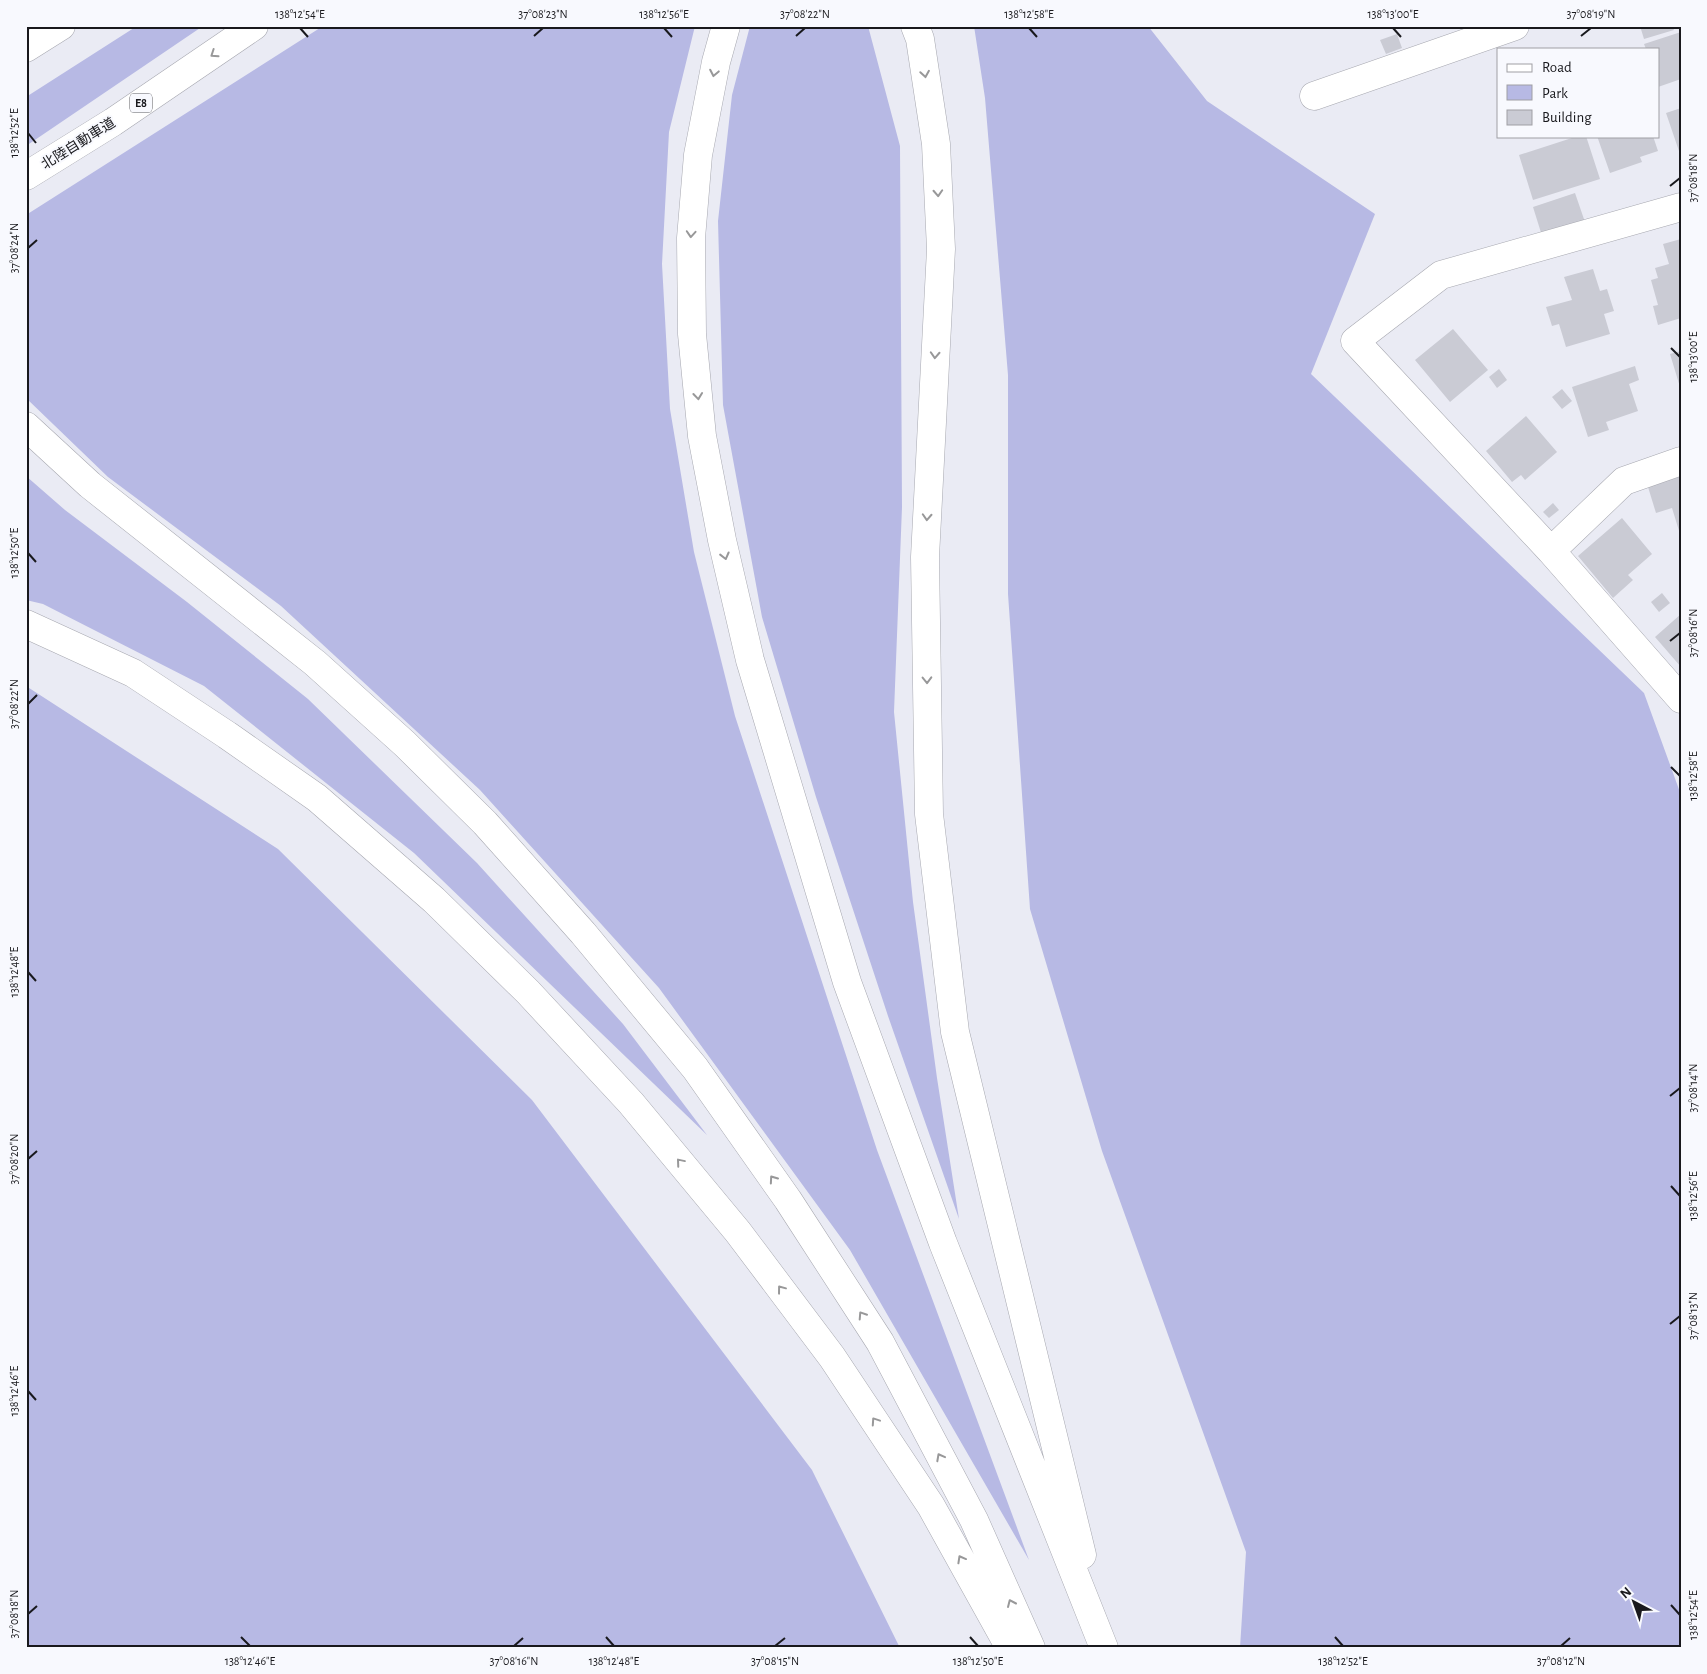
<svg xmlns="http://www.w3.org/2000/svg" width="1707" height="1674" font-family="'Alegreya Sans','Noto Sans JP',sans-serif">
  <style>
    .green { fill: #b7b9e4 }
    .building { fill: #cacbd4 }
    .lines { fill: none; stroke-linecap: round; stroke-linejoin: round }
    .street-casing { stroke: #a7a8b0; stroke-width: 29 }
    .highway-casing { stroke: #a7a8b0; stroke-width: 29 }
    .street { stroke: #fff; stroke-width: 28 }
    .highway { stroke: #fff; stroke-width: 28 }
    .oneway { stroke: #989899 }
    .ticks { fill: none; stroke: #19191d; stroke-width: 2 }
    .labels { text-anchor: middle; stroke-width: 4; stroke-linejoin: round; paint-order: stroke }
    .shield { fill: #f8f9fe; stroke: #5c5c60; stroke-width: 1 }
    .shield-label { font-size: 12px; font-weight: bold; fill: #19191d }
    .street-label { font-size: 14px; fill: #19191d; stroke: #f8f9fe }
    .neatline { fill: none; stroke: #19191d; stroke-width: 2 }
    .ticks-label { font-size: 12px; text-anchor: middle; fill: #19191d }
  </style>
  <rect width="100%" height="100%" fill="#eaebf4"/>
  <path class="green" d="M137,26H203L26,146V97Z
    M323,26H695L669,132L662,264L670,409L694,552L735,716L877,1150L1029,1560L850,1250L659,988L480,790L281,606L108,477L26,398V215Z
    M750,26H868L900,146L902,507L894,712L913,902L937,1078L959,1219L888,1016L816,797L762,617L723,405L718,221L732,95Z
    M974,26H1148L1207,101L1375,214L1311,374L1644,693L1681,795V1648H1240L1246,1552L1102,1151L1030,909L1008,594V375L985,98Z
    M26,476L65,510L187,602L308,699L477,863L623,1024L707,1135L414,853L204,686L43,604L26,600Z
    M26,686L278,849L532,1100L812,1470L900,1648H26Z"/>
  <path class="building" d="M1640,26H1672L1674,30L1644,39Z
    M1681,32V79L1658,87V49H1646L1644,44Z
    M1397,34L1402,48L1386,54L1380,40Z
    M1681,108V154H1680L1666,113Z
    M1578,136H1586L1600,179L1533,200L1519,155Z
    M1597,136H1653L1658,151L1640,157L1642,162L1610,173Z
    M1575,193L1586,225L1543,239L1533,207Z
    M1681,239V318L1658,325L1653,306L1658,305L1651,280L1658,278L1655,268L1669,264L1663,244Z
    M1593,269L1600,291L1607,289L1614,311L1604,314L1610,334L1566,347L1559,324L1552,326L1546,307L1572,300L1564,277Z
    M1453,329L1488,370L1450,402L1415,360Z
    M1681,351V387H1680L1670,354Z
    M1635,366L1639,380L1629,384L1638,411L1606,422L1609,430L1588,437L1572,387Z
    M1499,369L1507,380L1497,388L1489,377Z
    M1562,389L1572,401L1562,409L1552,397Z
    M1526,416L1557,452L1525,480L1521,475L1512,482L1486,451Z
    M1681,476V534H1680L1672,508L1656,513L1648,487Z
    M1553,503L1559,510L1549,518L1543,512Z
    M1622,518L1652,554L1628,575L1633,580L1613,598L1578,556Z
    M1662,593L1670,603L1659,612L1651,602Z
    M1681,614V667L1655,637Z"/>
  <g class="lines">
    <defs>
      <path id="street" d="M1314,96L1515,26
        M1681,207L1441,275L1355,341L1551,551L1681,699
        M1551,551L1624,481L1681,461"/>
      <path id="highway" d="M726,26L716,62L698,155L691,238L692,334L702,436L722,540L750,660L847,982L943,1243L1104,1648
        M915,26L920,39L936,144L941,249L925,557L929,814L955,1032L1082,1555
        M26,48L61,26
        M26,176L113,122L254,26
        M26,426L90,485L315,663L405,744L485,823L583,933L695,1068L788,1200L880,1342L974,1520L1031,1648
        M26,624L133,673L227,735L317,798L434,900L528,992L631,1103L738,1232L832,1357L931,1506L1010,1648"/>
    </defs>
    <use href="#street" class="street-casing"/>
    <use href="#highway" class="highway-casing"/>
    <use href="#street" class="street"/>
    <use href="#highway" class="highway"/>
  </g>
  <defs><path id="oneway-chevron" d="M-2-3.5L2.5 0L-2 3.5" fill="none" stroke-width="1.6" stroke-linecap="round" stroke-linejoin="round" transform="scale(1.25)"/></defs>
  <g class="oneway">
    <use href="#oneway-chevron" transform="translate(214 54) rotate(146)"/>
    <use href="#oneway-chevron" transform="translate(714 73) rotate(101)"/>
    <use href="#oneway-chevron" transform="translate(925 74) rotate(81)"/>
    <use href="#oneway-chevron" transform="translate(938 193) rotate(87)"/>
    <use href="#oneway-chevron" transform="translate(691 234) rotate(94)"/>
    <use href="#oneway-chevron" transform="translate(935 355) rotate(93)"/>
    <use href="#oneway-chevron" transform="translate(698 396) rotate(84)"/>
    <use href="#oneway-chevron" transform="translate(927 517) rotate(93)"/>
    <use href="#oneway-chevron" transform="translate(725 556) rotate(76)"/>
    <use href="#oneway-chevron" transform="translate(927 680) rotate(89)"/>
    <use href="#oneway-chevron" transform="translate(680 1162) rotate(-130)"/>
    <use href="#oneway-chevron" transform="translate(773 1179) rotate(-125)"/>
    <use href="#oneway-chevron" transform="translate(781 1289) rotate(-127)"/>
    <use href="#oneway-chevron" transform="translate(862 1315) rotate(-123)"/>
    <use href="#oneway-chevron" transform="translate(875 1421) rotate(-124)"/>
    <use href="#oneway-chevron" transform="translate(940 1457) rotate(-118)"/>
    <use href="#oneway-chevron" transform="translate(961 1559) rotate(-119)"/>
    <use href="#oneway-chevron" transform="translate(1011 1603) rotate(-114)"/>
  </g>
  <path class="ticks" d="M300,28L308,37M664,28L672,37M1029,28L1037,37M1393,28L1401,37M534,36L543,28M796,36L805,28M1581,36L1591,28M28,133L36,143M1670,186L1680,178M28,248L37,240M1671,348L1680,357M28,553L36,562M1670,641L1680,633M28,704L37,695M1671,767L1680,776M28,972L36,981M1670,1096L1680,1088M28,1159L37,1151M1671,1186L1680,1196M1670,1324L1680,1316M28,1391L36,1400M1671,1605L1680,1615M28,1614L37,1606M241,1637L250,1646M606,1637L614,1646M970,1637L978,1646M1335,1637L1343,1646M514,1646L523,1638M775,1646L785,1638M1561,1646L1570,1638"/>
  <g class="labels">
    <rect class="shield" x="130" y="93.5" width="22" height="19" rx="4"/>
    <g class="shield-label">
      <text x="141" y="107">E8</text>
    </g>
    <g class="street-label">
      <text transform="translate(78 143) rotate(-32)" y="5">北陸自動車道</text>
    </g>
  </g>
  <rect width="1707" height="1674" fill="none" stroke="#f8f9fe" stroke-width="55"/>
  <rect x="1497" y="48" width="162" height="90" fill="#f8f9fe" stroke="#9f9fa4"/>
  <rect x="1507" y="64" width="25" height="8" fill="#ffffff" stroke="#9f9fa4"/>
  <text x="1542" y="72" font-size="15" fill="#19191d">Road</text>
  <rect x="1507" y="85" width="25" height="15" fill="#b7b9e4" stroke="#9f9fa4"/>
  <text x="1542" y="98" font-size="15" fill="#19191d">Park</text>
  <rect x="1507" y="110" width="25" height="15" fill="#cacbd4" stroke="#9f9fa4"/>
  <text x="1542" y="122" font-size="15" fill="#19191d">Building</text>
  <g transform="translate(1634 1602) rotate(319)" stroke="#f8f9fe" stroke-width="4" paint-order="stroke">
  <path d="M0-4L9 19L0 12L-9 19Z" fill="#19191d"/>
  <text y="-8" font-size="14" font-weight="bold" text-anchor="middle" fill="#19191d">N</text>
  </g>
  <rect x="28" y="28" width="1652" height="1618" class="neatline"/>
  <g class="ticks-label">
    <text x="300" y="18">138°12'54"E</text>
    <text x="543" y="18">37°08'23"N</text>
    <text x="664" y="18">138°12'56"E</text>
    <text x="805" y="18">37°08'22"N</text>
    <text x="1029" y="18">138°12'58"E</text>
    <text x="1393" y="18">138°13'00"E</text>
    <text x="1591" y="18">37°08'19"N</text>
    <text transform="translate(14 133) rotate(-90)" y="4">138°12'52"E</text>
    <text transform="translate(1693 178) rotate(-90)" y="4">37°08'18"N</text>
    <text transform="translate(14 248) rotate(-90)" y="4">37°08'24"N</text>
    <text transform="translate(1693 357) rotate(-90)" y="4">138°13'00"E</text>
    <text transform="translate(14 553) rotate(-90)" y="4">138°12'50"E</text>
    <text transform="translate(1693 633) rotate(-90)" y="4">37°08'16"N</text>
    <text transform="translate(14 704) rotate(-90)" y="4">37°08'22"N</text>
    <text transform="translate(1693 776) rotate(-90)" y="4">138°12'58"E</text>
    <text transform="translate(14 972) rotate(-90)" y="4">138°12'48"E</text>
    <text transform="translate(1693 1088) rotate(-90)" y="4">37°08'14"N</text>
    <text transform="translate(14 1159) rotate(-90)" y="4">37°08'20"N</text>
    <text transform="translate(1693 1196) rotate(-90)" y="4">138°12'56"E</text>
    <text transform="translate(1693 1316) rotate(-90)" y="4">37°08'13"N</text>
    <text transform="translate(14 1391) rotate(-90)" y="4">138°12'46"E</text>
    <text transform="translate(14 1614) rotate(-90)" y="4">37°08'18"N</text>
    <text transform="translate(1693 1615) rotate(-90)" y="4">138°12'54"E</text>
    <text x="250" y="1665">138°12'46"E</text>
    <text x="514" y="1665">37°08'16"N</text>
    <text x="614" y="1665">138°12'48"E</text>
    <text x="775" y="1665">37°08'15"N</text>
    <text x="978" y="1665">138°12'50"E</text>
    <text x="1343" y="1665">138°12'52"E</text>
    <text x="1561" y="1665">37°08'12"N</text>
  </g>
</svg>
